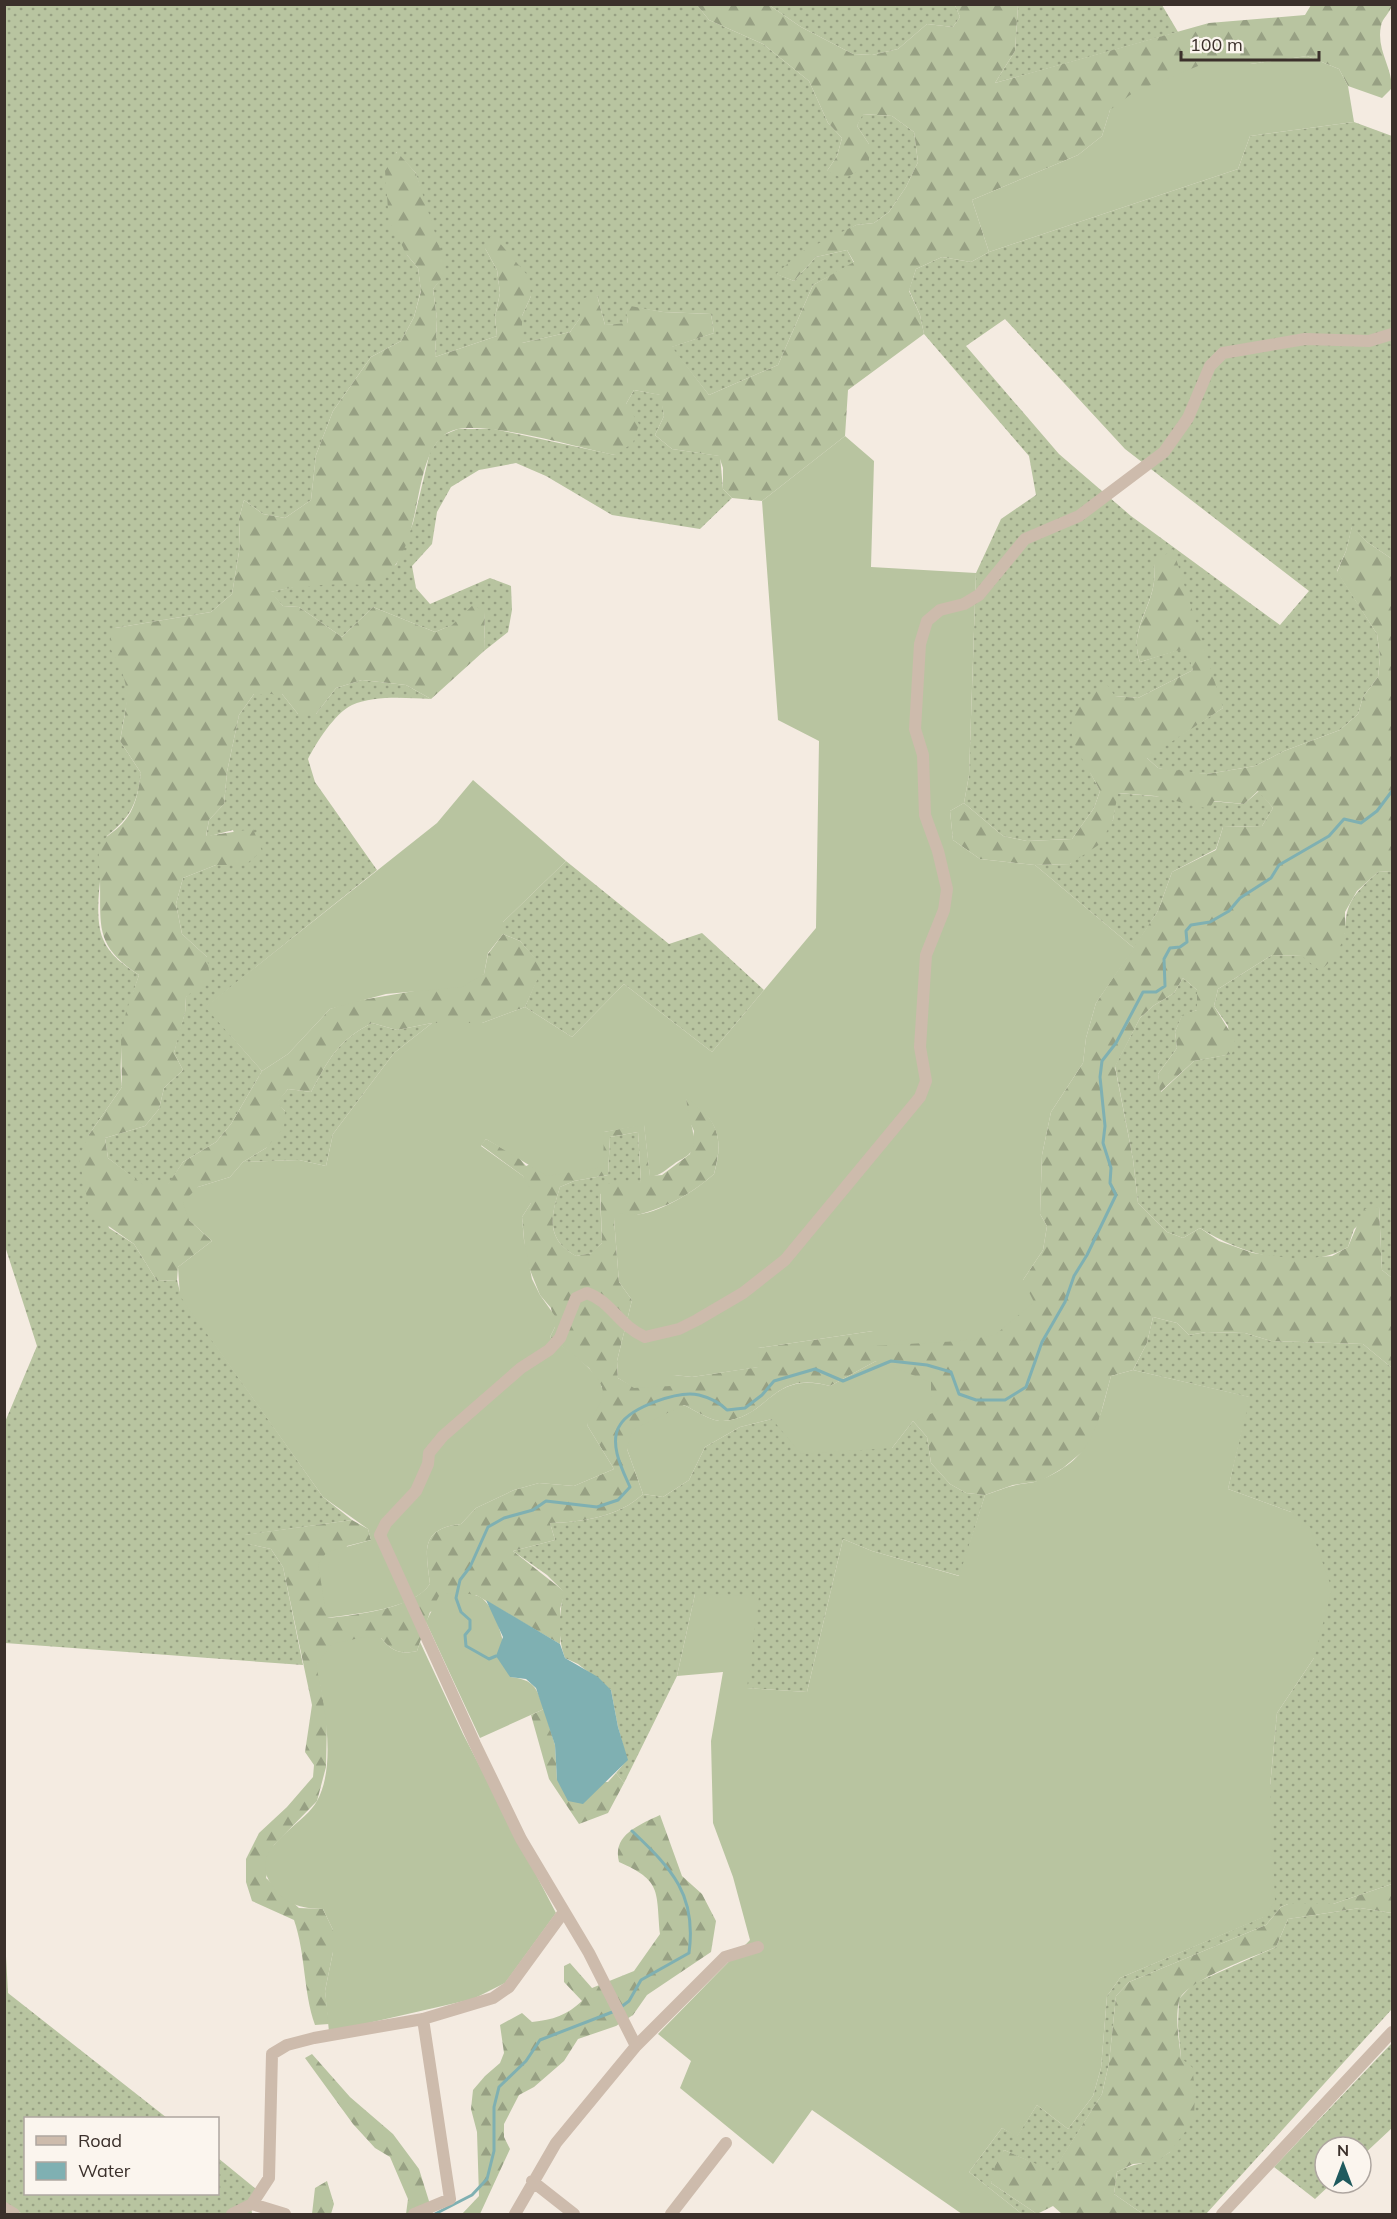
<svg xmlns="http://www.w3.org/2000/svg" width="1397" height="2219" font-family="Mulish,sans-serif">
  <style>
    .grass { fill: url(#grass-dots); fill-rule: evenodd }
    .forest { fill: url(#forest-firs); fill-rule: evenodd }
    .garden { fill: #b8c4a0 }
    .water { fill: #7fb0b2 }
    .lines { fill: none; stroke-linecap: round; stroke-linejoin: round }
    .stream { stroke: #7fb0b2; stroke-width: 3 }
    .minor { stroke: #cdbbac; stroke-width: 12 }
  </style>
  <defs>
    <pattern id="grass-dots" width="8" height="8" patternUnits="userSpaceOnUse" patternTransform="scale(1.5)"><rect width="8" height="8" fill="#b8c4a0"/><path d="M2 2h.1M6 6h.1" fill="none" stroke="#97a083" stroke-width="1.8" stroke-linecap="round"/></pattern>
    <pattern id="forest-firs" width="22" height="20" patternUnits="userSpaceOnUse" patternTransform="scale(1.5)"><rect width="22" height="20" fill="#b8c4a0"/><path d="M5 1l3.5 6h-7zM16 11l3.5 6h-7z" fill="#97a083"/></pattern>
  </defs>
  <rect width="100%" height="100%" fill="#f4ebe1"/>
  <path class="grass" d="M4,5H697L709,20L763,44L809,81L828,123L842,138L837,156L827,171L869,144L857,126L862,114L892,116L914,132L918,162L906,187L889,212L874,223L856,225L777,274L794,281L816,257L847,250L854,263L813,285L778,365L709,395L671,347L714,333L711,314L663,312L626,306L628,324L605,325L597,295L570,332L522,343V316L531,296L485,248L497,270L500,293L495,317L497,336L435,357L437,319L433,289L443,276L416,173L396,152L407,255L418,268L421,290L414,317L401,341L371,357L333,411L316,455L311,500L285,518L263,514L244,500L239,519L240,546L232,594L211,612L115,628L128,696L120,741L141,773C137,803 132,816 107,836C103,863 92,913 103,939C109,955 125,966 139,975C127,1011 117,1049 122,1087L88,1136L109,1228L134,1244L157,1281L177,1280L181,1296L323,1497L352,1520L245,1535L249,1544L271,1549L283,1567L303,1665L5,1643V1422L37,1346L4,1243Z
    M769,5H955L960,17L953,27L927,24L898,49L872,55L853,54L801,27Z
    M1018,5H1162L1178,32L995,83L1015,51Z
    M1354,122L1392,136V559L1367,542L1352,527L1346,551L1337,571L1377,634L1380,657L1378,677L1363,697L1358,714L1340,730L1284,751L1255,766L1207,774L1172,771L1158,768L1146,757L1223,708L1154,563C1154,569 1155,576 1154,582C1150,611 1129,631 1140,662L1187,647L1193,670L1138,698L1115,696L1090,772L1100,791L1094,808L1072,839L1027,841L1003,836L964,803L969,775L976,573L1001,519L1036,495L1029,456L924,334L920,315L909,290L916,269L942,257L971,262L989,252L1238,169L1250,136ZM1005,319L1125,449L1309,591L1280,625L1131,516L1059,454L966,346Z
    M634,390L661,395L664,416L655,435L672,449L720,456L723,489L732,498L700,529L612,515L546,476L516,463L479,470L451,487L437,512L432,544L412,566L416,588L430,604L490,578L511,586L512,610L508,632L484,651L485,612L435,632L373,607L342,637L299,607L283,606L270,592L396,565L413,523L430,452L441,436L458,429H494L615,455L626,404Z
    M362,680L406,685L431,699C407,698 374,695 352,705C335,713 316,743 308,759L315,782L377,870L206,1007L262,1071L231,1124L216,1142L183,1162L168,1185L145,1187L108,1158L105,1138L145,1126L159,1109L164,1088L183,1070L174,1053L179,1032L185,1013L186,997L207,957L182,934L176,904L183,878L216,865H245L233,830L206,837L209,820L224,804L227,772L239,715L254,694H282L298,714H316L336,688Z
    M1259,791L1273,808L1262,826L1223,827L1216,849L1172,872L1158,911L1134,948L1035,865L1070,864L1113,820L1117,793L1244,804Z
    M566,861L669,944L702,933L764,990L712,1052L624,984L572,1037L525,1007L542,967L520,941L503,934V922Z
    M1392,871V1278L1382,1270L1379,1207L1354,1229L1348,1247C1304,1273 1240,1254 1200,1228L1183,1238L1167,1232L1138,1203L1133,1159L1115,1066L1140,1018L1153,1006L1174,993L1183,978L1197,990V1010L1182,1016L1175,1032L1177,1048L1158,1074L1161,1092L1194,1061L1231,1054L1228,1026L1214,1006L1218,989L1272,955L1302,956L1345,933C1345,902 1355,893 1378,872Z
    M372,1023L397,1030L432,1023L394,1053L333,1134L326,1166L299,1160L243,1162L266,1148L285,1111L276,1103L288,1089L311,1092C329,1059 337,1041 372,1023Z
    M638,1132L641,1182L600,1194L602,1243L593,1253L576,1256C545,1239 551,1215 560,1187L574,1181L608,1175L610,1137Z
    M1153,1317L1177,1323L1189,1335L1206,1332L1245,1333L1271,1341L1363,1344L1392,1368V1884L1333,1904H1288L1281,1907L1266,1925L1129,1982L1116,1996L1109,2063L1102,2094L1053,2172L1004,2150L991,2183L1037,2214H1022L969,2172L1002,2128L1017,2136L1037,2105L1068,2129L1093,2096L1101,2068L1107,1996L1120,1978L1263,1917L1270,1787L1277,1713L1314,1658L1291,1512L1228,1489L1249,1397L1133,1370L1147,1343Z
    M772,1419L892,1448L913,1421L927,1437L931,1463L950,1484L966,1493L985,1495L960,1576L872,1551L843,1539L807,1692L746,1688L695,1594L677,1676L624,1783L616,1773L627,1760L618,1727L611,1690L578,1664L565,1658C557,1637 559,1614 564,1592L547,1575L513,1551L555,1540L550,1523C582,1522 619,1517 643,1494L663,1497L689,1480L705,1447L740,1427Z
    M1360,1908L1392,1913V2009L1206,2214H1143L1114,2194L1117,2172C1137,2161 1151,2165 1170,2152L1181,2058L1178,2026L1179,1999L1193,1984L1276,1947L1288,1919Z
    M4,1919L8,1993L167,2118H26V2194H218V2158L256,2189L249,2200L252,2213L22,2214L5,2202Z
    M1392,2043V2128L1361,2157V2147H1325V2183H1332L1315,2199L1274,2167Z"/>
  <path class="forest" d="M697,5H769L801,27L853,54L872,55L898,49L927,24L953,27L960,17L955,5H1018L1015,51L995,83L1209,23L1305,15L1311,5H1392C1391,12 1382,18 1381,26C1376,49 1392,67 1392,88L1382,98L1348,86L1339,69L1307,56L1250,64L1110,110L1102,136L1078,155L972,200L989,252L971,262L942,257L916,269L909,291L920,315L924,334L848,390L845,436L762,501L732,498L723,489V468L719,456L672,449L655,435L664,416L660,395L634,390L626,404L639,424L633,443L615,455C575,447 496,423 458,429C403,439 433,563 371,583C363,586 351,584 343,584C318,585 295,586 271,592L283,606L299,607L342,637L373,607L435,632L452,625L473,605L485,612L484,651L431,699L406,685L362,680L336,688L316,714H298L282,694H254L239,715L227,772L224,804L209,820L206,836L253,829L262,851L245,865H216L183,878L176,904L182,934L207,957L210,977L186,997L185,1013L174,1053L183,1070L164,1088L159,1109L145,1126L105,1138L108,1158L145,1186L152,1177L168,1184L183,1162L216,1142L231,1124L262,1071L288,1054L330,1009L350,1002L420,990L484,974L488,954L503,934L520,941L543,967L525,1007L482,1023H432L397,1030L372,1023C337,1041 329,1059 311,1092L288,1089L277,1103L285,1111L284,1128L266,1148L243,1162L230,1177L198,1187L189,1220L212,1241L178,1267L177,1280L157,1281L134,1244L90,1213L79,1158L88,1136L122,1087L121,1039L126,1012L139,975C94,945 101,927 100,879C100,870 97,856 100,847C103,836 115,832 122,824C136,809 138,792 141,773L120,741C128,697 133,685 108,645L115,628L211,612L232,594L240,546L239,519L244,500L263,514L285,518L311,500L316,455L333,411L371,357L401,341L414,317L421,291L418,268L407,255L389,221L385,171L397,152L416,173L443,258V277L433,289L437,319L435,357L497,336L495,317L500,293L497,270L485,248L492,234L529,277L531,296L522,316V343L570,332L580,318V299L597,295L605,325L628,323L625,305L663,312L711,314L714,333L672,347L709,395L778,365L813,285L854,262L847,250L816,257L794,281L776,274L801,252L856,225L874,223L889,212L906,187L918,162L914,132L892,116L863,114L857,126L869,144V165L844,179L827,171L837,156L842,138L828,123L809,81L763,44L709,20Z
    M1352,526L1367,542L1392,559V871L1378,872L1357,891L1345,912V933L1337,955L1320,971L1302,956L1272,955L1218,989L1214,1006L1235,1040L1232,1054L1194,1061L1160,1092L1158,1074L1177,1048L1175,1032L1182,1015L1197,1010V990L1183,978L1174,993L1153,1006L1140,1018L1115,1067L1133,1159L1138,1203L1167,1232L1183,1238L1200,1228L1219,1241L1253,1253L1296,1259L1332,1256L1348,1247L1364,1209L1379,1207L1382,1270L1392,1278V1368L1363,1344L1271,1341L1245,1333L1206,1332L1189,1335L1177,1323L1153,1317L1147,1343L1133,1370L1111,1376L1098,1424L1088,1447L1063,1468L1041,1481L1013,1485L985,1495L966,1493L950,1484L931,1463L927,1437L913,1421L876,1361L830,1386C771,1369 770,1418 723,1421C712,1422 694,1410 684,1405L627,1449L643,1494C619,1517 582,1522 550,1523L555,1540L513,1551L565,1592L560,1609V1644L476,1595L430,1612L417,1651C400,1655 392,1651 381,1638L317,1664L327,1720L326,1767L317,1801L274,1845L266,1878L299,1908L323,1909L333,1930V1952L325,1991L329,2024L315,2025C303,1991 306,1955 294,1920L252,1901L246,1882V1859L259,1833L287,1807L313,1777L314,1765L305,1752L312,1705L283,1567L271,1549L248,1544L243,1535L352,1520L368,1529L371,1540L347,1546L327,1618C355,1615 413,1609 430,1584C426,1551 419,1529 461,1524L476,1508L514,1490L539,1483L574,1486L614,1469L587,1425L602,1387L589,1368L550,1337L555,1327L551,1308L540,1295L526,1260L522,1217L531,1203L523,1176L481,1145L486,1139L518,1157L526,1166L604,1132L644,1124L650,1176L662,1175L690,1154L694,1131L687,1116L686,1098C694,1100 695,1104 701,1109C722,1128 721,1148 714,1174C686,1199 652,1215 614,1219L619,1282L632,1300L617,1361L618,1378L634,1387L674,1375L692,1377L758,1367V1348L873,1331V1345L1023,1280L1043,1250L1047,1226L1040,1214L1042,1155L1051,1112L1083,1063L1086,1038L1096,1003L1158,911L1172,872L1216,850L1223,827L1262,826L1273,808L1258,791L1244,804L1214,801L1209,809L1155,796L1118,793L1113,820L1100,844L1070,864L1035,865L980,859L953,840L950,811L964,803L1003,836L1027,841L1072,839L1094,808L1100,791C1075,742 1048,723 1106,683L1115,696L1138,698L1193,670L1186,648L1140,662C1129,631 1150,612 1154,582C1155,576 1154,569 1154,563L1173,549L1223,708L1147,758L1158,768L1207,774L1255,766L1284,751L1340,730L1358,714L1363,697L1378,677L1380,657L1377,634L1337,572L1346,551ZM638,1132L641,1182L600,1184L602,1243L592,1253L576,1256C545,1239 551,1216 560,1187L574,1181L608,1175L610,1137Z
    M544,1709L555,1745L557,1780L608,1782L616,1773L624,1783L608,1813L579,1824L549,1779L531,1715Z
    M660,1815L682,1876L702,1894L716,1921L711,1952L647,1995L633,2015L616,2026L578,2039L564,2061L534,2087L519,2095L504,2124V2137L510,2149L480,2214H462L479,2196L477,2132L471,2109L473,2090L485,2076L500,2063L504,2053L500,2025L522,2013L532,2022C553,2020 567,2015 582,2001L564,1982V1966L570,1963L592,1988L634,1971L660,1934C656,1890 662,1881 619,1862C612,1835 639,1825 660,1815Z
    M1392,1884V1913L1360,1908L1288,1919L1276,1947C1256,1956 1184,1981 1179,2001C1175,2019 1179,2040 1181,2058L1192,2067L1195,2089L1194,2120L1170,2152L1156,2162L1133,2164L1117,2172L1114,2194L1143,2214H1062L1053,2206L1037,2214L991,2183L995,2166L1004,2150L1053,2171L1102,2094L1109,2063L1116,1996L1129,1982L1266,1925L1281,1907L1288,1904H1333Z
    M312,2054L350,2097L393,2134L419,2169L433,2214H406L408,2199L390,2157L375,2148L353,2124L305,2058Z
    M327,2181L334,2204L331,2214H312L315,2188Z"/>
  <path class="garden" d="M1235,51L1250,64L1307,56L1339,69L1348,86L1354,122L1250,136L1238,169L989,252L972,200L1078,155L1102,136L1110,110L1134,92Z
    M845,436L874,461L871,567L976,573L969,775L964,803L950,811L953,840L980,859L1035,865L1134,948L1096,1003L1086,1038L1083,1063L1051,1112L1042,1155L1040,1214L1047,1226L1043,1250L1023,1280L1034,1302L995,1335L960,1341L873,1346V1331L758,1348L759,1367L692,1377L674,1375L671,1386L634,1388L618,1378L617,1361L632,1300L619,1282L614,1219L620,1213C647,1223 694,1192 714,1174C721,1149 722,1128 701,1110C695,1105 694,1101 686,1099C687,1115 700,1141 690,1153C686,1158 679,1160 674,1164C665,1170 662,1175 650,1177L644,1125L604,1132L603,1167L547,1176L486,1139L481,1146L523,1176L531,1190V1203L522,1217L524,1240L532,1279L540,1295L555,1316V1327L550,1337C565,1349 611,1377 602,1400C598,1408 592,1417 587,1425L614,1469L574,1486L539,1483L514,1490L476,1508L461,1524C419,1529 426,1551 430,1584C413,1610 357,1613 327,1618L318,1564L327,1552L371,1540L368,1529L323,1497L180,1296L178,1267L212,1241L189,1220L183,1202L198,1187L230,1177L243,1162L299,1160L326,1166L333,1134L394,1053L432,1023H482L525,1007L572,1037L624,984L712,1052L816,928L819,741L778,720L762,501Z
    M473,780L566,861L503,922V934L488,953L484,974L462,987L386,994L330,1009L288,1054L262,1071L205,1007L437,823Z
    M876,1361L931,1382V1396L940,1410L913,1421L892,1448L801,1454L772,1419L740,1427L705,1447L689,1480L663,1497L643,1494L627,1449L632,1430L684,1405C694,1410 712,1422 723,1421C770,1418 770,1370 830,1386Z
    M1133,1370L1250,1397L1228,1489L1291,1512L1310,1527L1332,1589L1314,1658L1277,1713L1270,1787L1275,1902L1264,1917L1120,1978L1107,1996L1101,2068L1093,2096L1068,2129L1037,2105L1017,2137L1002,2128L969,2172L1022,2214H962L812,2110L773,2164L680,2088L691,2061L658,2034L750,1940L733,1877L713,1823L711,1741L723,1672L677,1676L695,1594L759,1596L747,1688L807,1692L843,1539L872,1551L959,1576L985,1495C995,1492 1006,1487 1016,1485C1025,1483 1035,1483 1043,1479C1094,1457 1098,1424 1111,1376Z
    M440,1594C451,1594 468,1592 478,1596C498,1604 507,1657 510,1677C535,1680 536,1687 544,1709L480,1738L426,1622Z
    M364,1637L381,1638C392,1651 400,1655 417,1651L420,1642L463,1734L556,1913L505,1983L473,1999L329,2032L325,1991L333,1952V1930L323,1909C300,1908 285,1905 272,1885C245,1849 304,1826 317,1801C337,1765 324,1702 316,1665L332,1644Z"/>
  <path class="water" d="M486,1600L560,1644L565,1658L598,1677L611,1690L618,1727L628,1760L583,1804L568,1801L557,1780L555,1745L536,1688L526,1679L510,1677L496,1656L503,1637Z"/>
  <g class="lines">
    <path class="stream" d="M496,1656L489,1659L466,1646L465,1635L470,1629V1620L461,1612L456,1598L460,1580L470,1567L488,1527L504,1518L533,1510L546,1501L597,1507L618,1500L630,1487C623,1471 608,1443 620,1425C631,1407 679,1390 699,1395C711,1398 719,1402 727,1410L745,1408L762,1395L774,1381L815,1369L843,1381L891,1361L927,1365L951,1372L959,1394L976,1400H1005L1026,1387L1042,1342L1065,1302L1074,1276L1087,1255L1116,1195L1110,1183L1111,1168L1103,1143L1105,1126L1100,1077L1102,1061L1116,1043L1143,992H1156L1165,986L1164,959L1170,948L1180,947L1187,942L1186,931L1191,925L1210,922L1229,911L1240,898L1271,878L1279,865L1329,836L1344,819L1361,823L1377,811L1392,791
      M621,2007L629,2001L641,1980L689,1953C697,1895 672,1869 632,1831
      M435,2214L472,2195L487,2179L494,2151V2107L499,2087L526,2061L540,2040L615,2011"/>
    <path class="minor" d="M758,1947L725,1957L636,2046L589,1953L521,1839L475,1744L380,1535L386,1523L416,1491L428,1464L429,1453L443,1436L521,1368L549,1350L560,1338L576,1298L587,1293C612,1302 618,1325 645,1337L679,1329L697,1320L743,1293L785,1260L920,1097L926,1081L920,1047L926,955L944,910L947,889L938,851L925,815L923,755L915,729L920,644L927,621L940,610L964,604L979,595L1025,539L1079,516L1164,452L1188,418L1210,366L1223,353L1305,339L1369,341L1392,334
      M532,2181L574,2214
      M252,2204L285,2214
      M4,2208L14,2214
      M232,2214L252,2204L269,2178L272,2054L287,2045L314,2038L423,2019L493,1998L509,1987L563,1913
      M414,2214L450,2199L423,2019
      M515,2214L556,2143L636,2046
      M671,2214L726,2143
      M1222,2214L1392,2032"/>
  </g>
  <rect width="1397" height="2219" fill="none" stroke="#3b302b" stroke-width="12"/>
  <rect x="24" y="2117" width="195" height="78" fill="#fbf5ee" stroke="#aea6a0" stroke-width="1.5"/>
  <rect x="36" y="2136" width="30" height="9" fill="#cdbbac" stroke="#aea6a0" stroke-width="1.5"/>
  <text x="78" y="2147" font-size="18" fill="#3b302b">Road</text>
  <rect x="36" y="2162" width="30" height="18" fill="#7fb0b2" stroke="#aea6a0" stroke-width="1.5"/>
  <text x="78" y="2177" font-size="18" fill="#3b302b">Water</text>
  <g transform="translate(1343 2165)"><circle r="28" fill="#fbf5ee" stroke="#aea6a0" stroke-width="1.5"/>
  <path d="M0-4.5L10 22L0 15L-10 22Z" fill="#1f5a5e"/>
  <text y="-9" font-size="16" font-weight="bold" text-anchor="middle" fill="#3b302b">N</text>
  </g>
  <path d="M1181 51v9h138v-9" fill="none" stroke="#3b302b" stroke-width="3"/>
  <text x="1190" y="51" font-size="18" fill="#3b302b" stroke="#fbf5ee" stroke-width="4.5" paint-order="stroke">100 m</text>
</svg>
